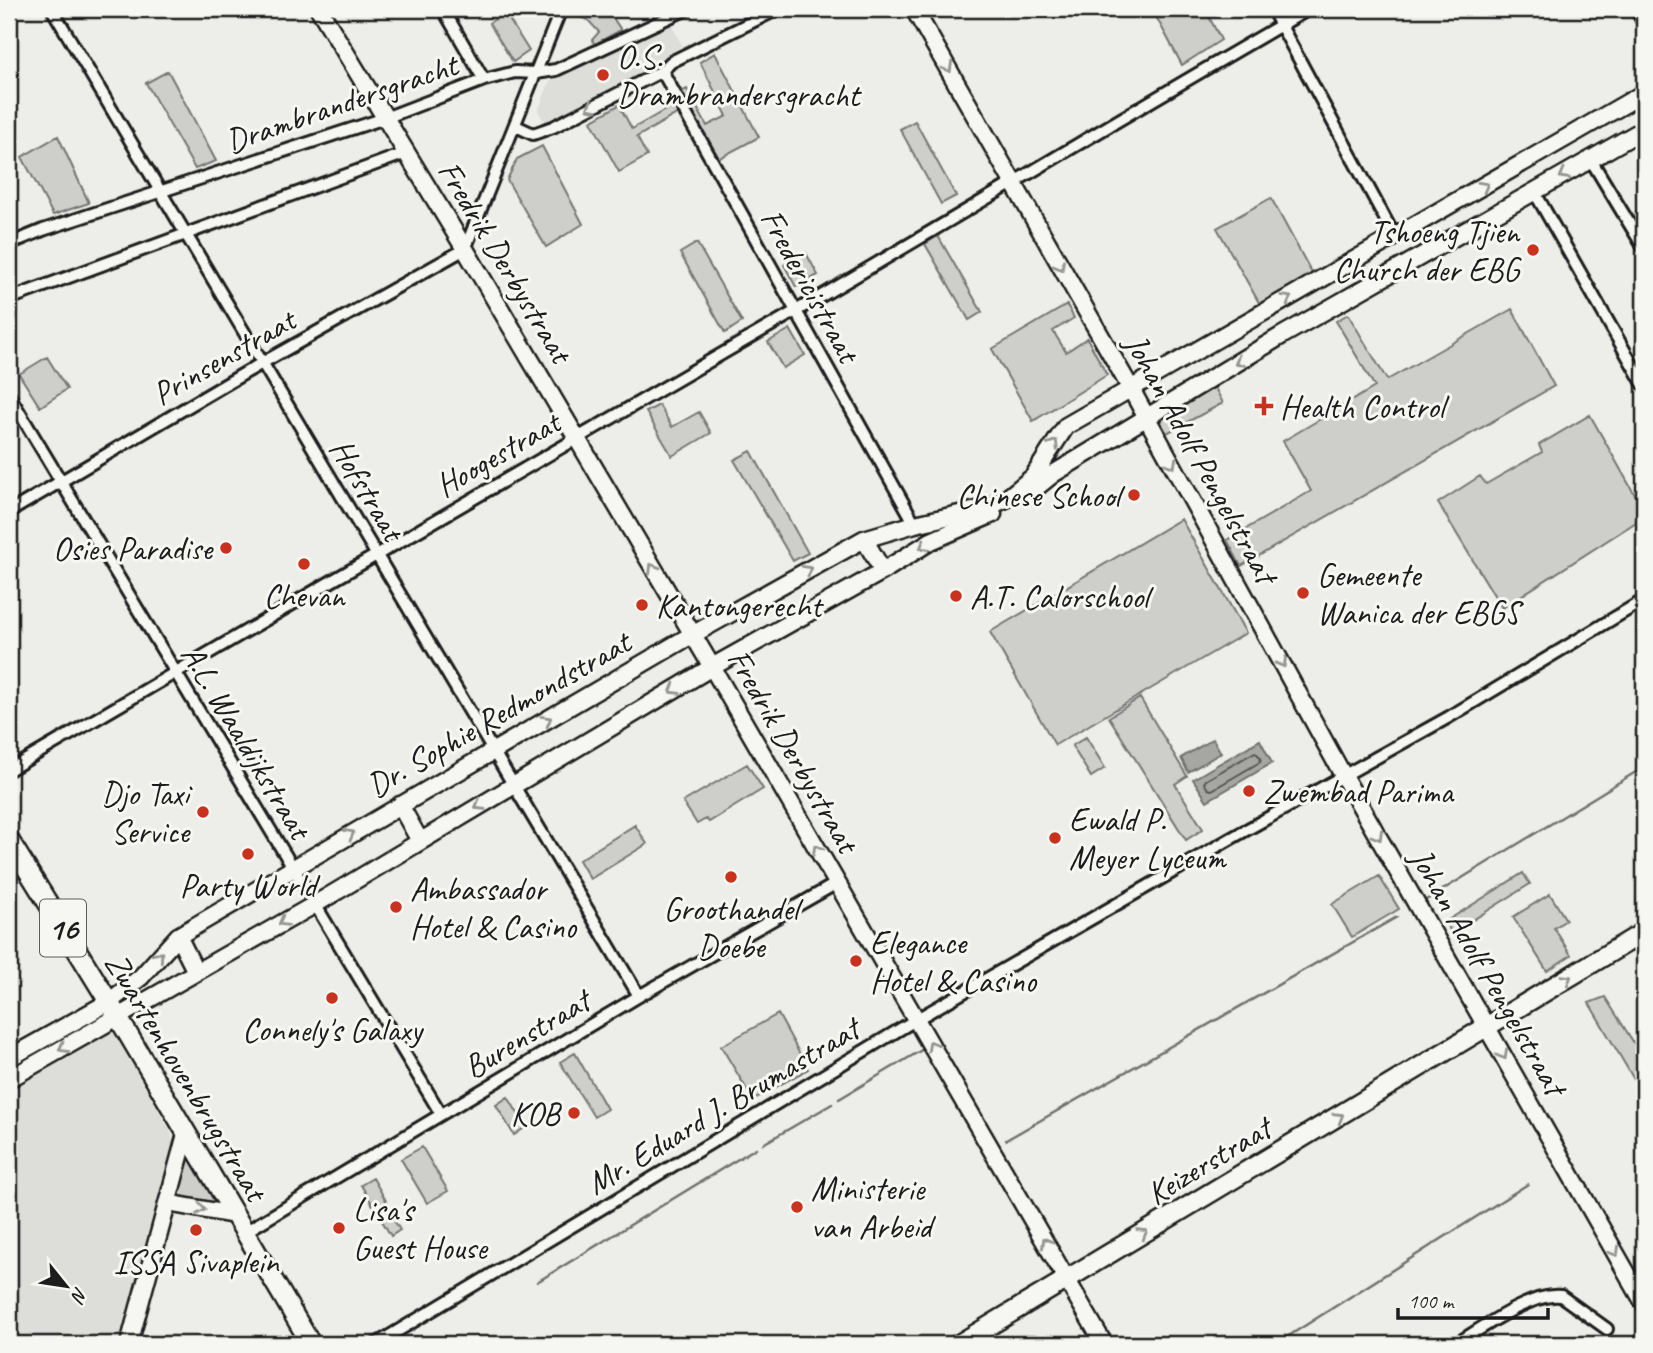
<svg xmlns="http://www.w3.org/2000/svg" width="1653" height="1353" font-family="Caveat,sans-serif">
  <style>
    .built { fill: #ddddda }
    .green { fill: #cececb; stroke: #757574; stroke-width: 2 }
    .water { fill: #a6a6a3; stroke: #6f6f6d; stroke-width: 2 }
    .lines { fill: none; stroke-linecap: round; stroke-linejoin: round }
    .shore { stroke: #535352; stroke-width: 2 }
    .stream { stroke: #6f6f6d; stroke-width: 2.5 }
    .street-casing { stroke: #1c1c1c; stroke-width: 16 }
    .secondary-casing { stroke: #1c1c1c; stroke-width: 21 }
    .primary-casing { stroke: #1c1c1c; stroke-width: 23 }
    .street { stroke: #f6f6f2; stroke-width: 10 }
    .secondary { stroke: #f6f6f2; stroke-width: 16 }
    .primary { stroke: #f6f6f2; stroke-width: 18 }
    .oneway { stroke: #949492 }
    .poi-dot { fill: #c8321e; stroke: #f6f6f2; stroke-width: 2.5 }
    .labels { text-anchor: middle; stroke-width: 6; stroke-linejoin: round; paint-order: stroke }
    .shield { fill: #f6f6f2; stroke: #5d5d5c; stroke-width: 2 }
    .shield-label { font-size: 32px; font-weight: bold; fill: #1c1c1c }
    .poi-label { font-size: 33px; fill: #1c1c1c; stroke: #f6f6f2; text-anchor: start }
    .street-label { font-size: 33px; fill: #1c1c1c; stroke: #f6f6f2 }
  </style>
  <rect width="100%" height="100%" fill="#edede9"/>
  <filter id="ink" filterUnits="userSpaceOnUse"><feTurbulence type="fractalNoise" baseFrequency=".0143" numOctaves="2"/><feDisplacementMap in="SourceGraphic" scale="14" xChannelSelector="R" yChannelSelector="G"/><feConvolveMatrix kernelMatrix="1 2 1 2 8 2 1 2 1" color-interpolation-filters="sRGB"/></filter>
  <g filter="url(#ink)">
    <path class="built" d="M671,23L682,46L668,54L663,64L655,70L550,125L542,118L538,111L550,81Z
      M109,1025L171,1132L173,1142L118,1344H9V1082Z"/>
    <path class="green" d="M571,9H607L621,30L595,44L592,40L599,32L588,20L569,13Z
      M1152,9H1205L1221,40L1182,65Z
      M505,13L529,51L513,62L489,23Z
      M715,53L759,137L716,160L679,93L687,89L707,126L727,116L700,62Z
      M168,71L216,161L195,169L146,83Z
      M676,104L680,112L637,137L647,156L619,172L591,121L619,105L632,129Z
      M915,121L956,196L941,204L900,129Z
      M58,136L89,203L53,215L22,157Z
      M542,146L583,224L546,247L507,180L517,159Z
      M1271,198L1314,277L1262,308L1217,228Z
      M938,236L982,312L969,320L925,244Z
      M697,243L742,322L725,333L680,253Z
      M806,253L818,275L796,287L784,265Z
      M1067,305L1074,318L1053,331L1066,352L1087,338L1107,375L1033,421L992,349Z
      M1512,309L1554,386L1241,566L1227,540L1311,491L1283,441L1375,387L1336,321L1348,314L1387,380Z
      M790,329L805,355L783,368L768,342Z
      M47,357L67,389L40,407L19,374Z
      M1213,384L1223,403L1167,433L1157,416Z
      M659,405L672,427L699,412L711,433L672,456L646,412Z
      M1590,415L1644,511V517L1502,608L1438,503L1480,476L1486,484L1542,452L1539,445Z
      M751,451L808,553L793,561L734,460Z
      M1181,519L1246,633L1055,745L990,632Z
      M1140,698L1187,776L1175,784L1203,829L1186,840L1109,717Z
      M1086,737L1105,768L1091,777L1072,746Z
      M747,764L763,789L709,822L706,819L697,824L683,802Z
      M635,825L647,844L590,879L579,860Z
      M1523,873L1530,884L1452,933L1445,922Z
      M1379,876L1399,909L1352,937L1332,904Z
      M1550,894L1566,920L1554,928L1571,955L1547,971L1513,917Z
      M1605,997L1644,1059V1084L1639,1088L1589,1003Z
      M778,1014L808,1069L753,1100L721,1046Z
      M575,1053L607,1109L594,1117L560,1062Z
      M508,1097L526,1127L514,1135L496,1105Z
      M422,1147L448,1191L427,1203L401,1159Z
      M188,1153L221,1207L175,1196Z
      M373,1178L397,1220L395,1222L400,1230L391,1236L361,1185Z"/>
    <path class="water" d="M1213,739L1221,753L1188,772L1181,758Z
      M1260,740L1272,763L1207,801L1193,779Z"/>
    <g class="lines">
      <path class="shore" d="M1255,752L1261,758L1260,762L1212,790L1208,789L1204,783L1206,780Z"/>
      <path class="stream" d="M1426,900L1644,767
        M839,1099L925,1048
        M1006,1140L1397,917
        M763,1144L832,1104
        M537,1282L756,1148
        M1276,1344L1528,1184"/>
      <defs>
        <path id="street" d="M52,9L639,996
          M443,9L484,80
          M1272,9L1395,237
          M1636,9L1644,24
          M662,71L915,524
          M516,126L533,134L553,127L662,71L671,62L778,9
          M1591,160L1644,248
          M1534,191L1644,385
          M9,244L43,230L385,118L484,80L515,72L536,73L556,70L687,9
          M9,299L406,153
          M9,395L441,1114
          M9,512L262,363L465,249L561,9
          M9,770C270,616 532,465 794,312C966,212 1136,108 1309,9
          M245,1232L639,996L837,883
          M376,1344L917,1019L1230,839L1449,717L1644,600
          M1456,1344C1481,1329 1531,1292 1561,1296L1607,1329"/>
        <path id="secondary" d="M319,9L465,249L712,667L1104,1344
          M914,9L1131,389L1344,777L1644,1303
          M1027,495L1053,474L1281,336L1644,129
          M864,539L883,571
          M400,805L420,841
          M178,936L196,972
          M9,1058L109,1002L141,977L178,936L683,640L864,539L915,524L986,508L1006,499L1033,477L1066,426L1644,93
          M9,1079L314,905L712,667L883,571L931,541L993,514
          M167,1203L234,1215
          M129,1344L186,1134"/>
        <path id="primary" d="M9,840L109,1002L311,1344
          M959,1344L1644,932"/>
      </defs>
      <use href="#street" class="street-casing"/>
      <use href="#secondary" class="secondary-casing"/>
      <use href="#primary" class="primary-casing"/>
      <use href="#street" class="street"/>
      <use href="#secondary" class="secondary"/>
      <use href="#primary" class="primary"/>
    </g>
    <defs><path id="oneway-chevron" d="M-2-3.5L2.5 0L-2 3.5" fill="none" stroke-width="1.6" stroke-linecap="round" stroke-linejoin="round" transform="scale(1.75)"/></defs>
    <g class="oneway">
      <use href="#oneway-chevron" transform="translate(948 68) rotate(60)"/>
      <use href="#oneway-chevron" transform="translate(591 107) rotate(153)"/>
      <use href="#oneway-chevron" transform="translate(1564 175) rotate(151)"/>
      <use href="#oneway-chevron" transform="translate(1484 186) rotate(-30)"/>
      <use href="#oneway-chevron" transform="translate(1060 266) rotate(60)"/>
      <use href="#oneway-chevron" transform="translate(1287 299) rotate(-30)"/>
      <use href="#oneway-chevron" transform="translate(1239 362) rotate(149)"/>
      <use href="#oneway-chevron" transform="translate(1054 444) rotate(-57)"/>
      <use href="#oneway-chevron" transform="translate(1172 464) rotate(61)"/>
      <use href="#oneway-chevron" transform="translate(924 546) rotate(149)"/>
      <use href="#oneway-chevron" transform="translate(653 568) rotate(-121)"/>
      <use href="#oneway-chevron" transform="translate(808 570) rotate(-29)"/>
      <use href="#oneway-chevron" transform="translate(1282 663) rotate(61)"/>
      <use href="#oneway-chevron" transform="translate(674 690) rotate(149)"/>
      <use href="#oneway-chevron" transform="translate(547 720) rotate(-30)"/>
      <use href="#oneway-chevron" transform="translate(479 806) rotate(149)"/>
      <use href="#oneway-chevron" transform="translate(350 834) rotate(-30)"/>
      <use href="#oneway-chevron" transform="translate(1378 836) rotate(60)"/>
      <use href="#oneway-chevron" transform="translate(817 849) rotate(-120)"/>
      <use href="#oneway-chevron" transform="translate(283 922) rotate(150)"/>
      <use href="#oneway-chevron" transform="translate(159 956) rotate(-49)"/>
      <use href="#oneway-chevron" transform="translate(1567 979) rotate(-31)"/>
      <use href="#oneway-chevron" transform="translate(932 1045) rotate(-120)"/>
      <use href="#oneway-chevron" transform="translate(63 1048) rotate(151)"/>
      <use href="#oneway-chevron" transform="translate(1503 1055) rotate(60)"/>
      <use href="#oneway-chevron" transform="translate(1339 1117) rotate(-31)"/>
      <use href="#oneway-chevron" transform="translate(201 1209) rotate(11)"/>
      <use href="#oneway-chevron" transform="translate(1143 1233) rotate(-31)"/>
      <use href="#oneway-chevron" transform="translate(1046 1242) rotate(-120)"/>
      <use href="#oneway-chevron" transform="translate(1615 1252) rotate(60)"/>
    </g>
  </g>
  <g class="poi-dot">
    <circle cx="603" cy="75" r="7"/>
    <circle cx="1533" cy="250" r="7"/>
    <path d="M1260.5 395.5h7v7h7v7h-7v7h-7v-7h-7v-7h7z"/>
    <circle cx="1134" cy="495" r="7"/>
    <circle cx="226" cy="548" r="7"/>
    <circle cx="304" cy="564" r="7"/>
    <circle cx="1303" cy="593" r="7"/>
    <circle cx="956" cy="596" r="7"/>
    <circle cx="642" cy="605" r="7"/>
    <circle cx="1249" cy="791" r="7"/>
    <circle cx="203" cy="812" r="7"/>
    <circle cx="1055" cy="838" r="7"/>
    <circle cx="248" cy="854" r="7"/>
    <circle cx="731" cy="877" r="7"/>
    <circle cx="396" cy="907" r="7"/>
    <circle cx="856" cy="961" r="7"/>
    <circle cx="332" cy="998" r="7"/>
    <circle cx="574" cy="1113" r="7"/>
    <circle cx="797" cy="1207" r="7"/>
    <circle cx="339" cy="1228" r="7"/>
    <circle cx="196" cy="1230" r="7"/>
  </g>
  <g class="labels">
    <rect class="shield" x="40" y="899.5" width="46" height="57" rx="5"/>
    <g class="shield-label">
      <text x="63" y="939">16</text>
    </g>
    <g class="poi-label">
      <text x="617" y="68">O.S.<tspan x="617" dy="38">Drambrandersgracht</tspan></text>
      <text x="1519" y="243" text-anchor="end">Tshoeng Tjien<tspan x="1519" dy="38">Church der EBG</tspan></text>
      <text x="1280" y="418">Health Control</text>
      <text x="1120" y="507" text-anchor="end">Chinese School</text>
      <text x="212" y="560" text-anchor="end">Osies Paradise</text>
      <text x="1317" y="586">Gemeente<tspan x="1317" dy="38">Wanica der EBGS</tspan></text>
      <text x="304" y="607" text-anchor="middle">Chevan</text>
      <text x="970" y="608">A.T. Calorschool</text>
      <text x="656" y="617">Kantongerecht</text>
      <text x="1263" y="803">Zwembad Parima</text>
      <text x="189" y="805" text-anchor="end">Djo Taxi<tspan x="189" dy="38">Service</tspan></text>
      <text x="1069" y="831">Ewald P.<tspan x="1069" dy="38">Meyer Lyceum</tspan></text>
      <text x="248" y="897" text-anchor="middle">Party World</text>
      <text x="410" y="900">Ambassador<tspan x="410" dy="38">Hotel &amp; Casino</tspan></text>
      <text x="731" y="920" text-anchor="middle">Groothandel<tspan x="731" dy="38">Doebe</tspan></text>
      <text x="870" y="954">Elegance<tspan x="870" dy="38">Hotel &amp; Casino</tspan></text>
      <text x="332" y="1041" text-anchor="middle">Connely's Galaxy</text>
      <text x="560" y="1125" text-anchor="end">KOB</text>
      <text x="811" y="1200">Ministerie<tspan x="811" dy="38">van Arbeid</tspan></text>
      <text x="353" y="1221">Lisa's<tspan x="353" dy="38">Guest House</tspan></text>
      <text x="196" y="1273" text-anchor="middle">ISSA Sivaplein</text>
    </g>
    <g class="street-label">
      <text transform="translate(341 102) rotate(-19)" y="12">Drambrandersgracht</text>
      <text transform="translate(506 261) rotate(59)" y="12">Fredrik Derbystraat</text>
      <text transform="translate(811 285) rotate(61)" y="12">Fredericistraat</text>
      <text transform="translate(223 356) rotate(-30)" y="12">Prinsenstraat</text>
      <text transform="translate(497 453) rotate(-30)" y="12">Hoogestraat</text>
      <text transform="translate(1202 458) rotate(61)" y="12">Johan Adolf Pengelstraat</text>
      <text transform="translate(368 489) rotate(59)" y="12">Hofstraat</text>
      <text transform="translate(498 713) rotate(-30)" y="12">Dr. Sophie Redmondstraat</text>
      <text transform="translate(247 741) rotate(59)" y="12">A.L. Waaldijkstraat</text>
      <text transform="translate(794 750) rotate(60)" y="12">Fredrik Derbystraat</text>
      <text transform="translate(1489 971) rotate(60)" y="12">Johan Adolf Pengelstraat</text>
      <text transform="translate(526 1033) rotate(-31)" y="12">Burenstraat</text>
      <text transform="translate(187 1076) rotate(59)" y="12">Zwartenhovenbrugstraat</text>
      <text transform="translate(722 1105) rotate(-31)" y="12">Mr. Eduard J. Brumastraat</text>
      <text transform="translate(1208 1160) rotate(-31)" y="12">Keizerstraat</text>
    </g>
  </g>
  <rect width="1653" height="1353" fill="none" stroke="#f6f6f2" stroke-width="35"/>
  <rect x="18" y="18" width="1618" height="1318" fill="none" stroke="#1c1c1c" stroke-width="2.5" filter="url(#ink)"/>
  <g transform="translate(66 1286) rotate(120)" stroke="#f6f6f2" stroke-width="5" paint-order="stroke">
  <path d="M0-5L12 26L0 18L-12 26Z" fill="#1c1c1c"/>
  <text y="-10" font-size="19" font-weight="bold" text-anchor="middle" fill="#1c1c1c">N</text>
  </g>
  <path d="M1398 1308v10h150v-10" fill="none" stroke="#1c1c1c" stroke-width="3.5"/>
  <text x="1408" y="1308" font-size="21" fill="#1c1c1c" stroke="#f6f6f2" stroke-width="5" paint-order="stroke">100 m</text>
</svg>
